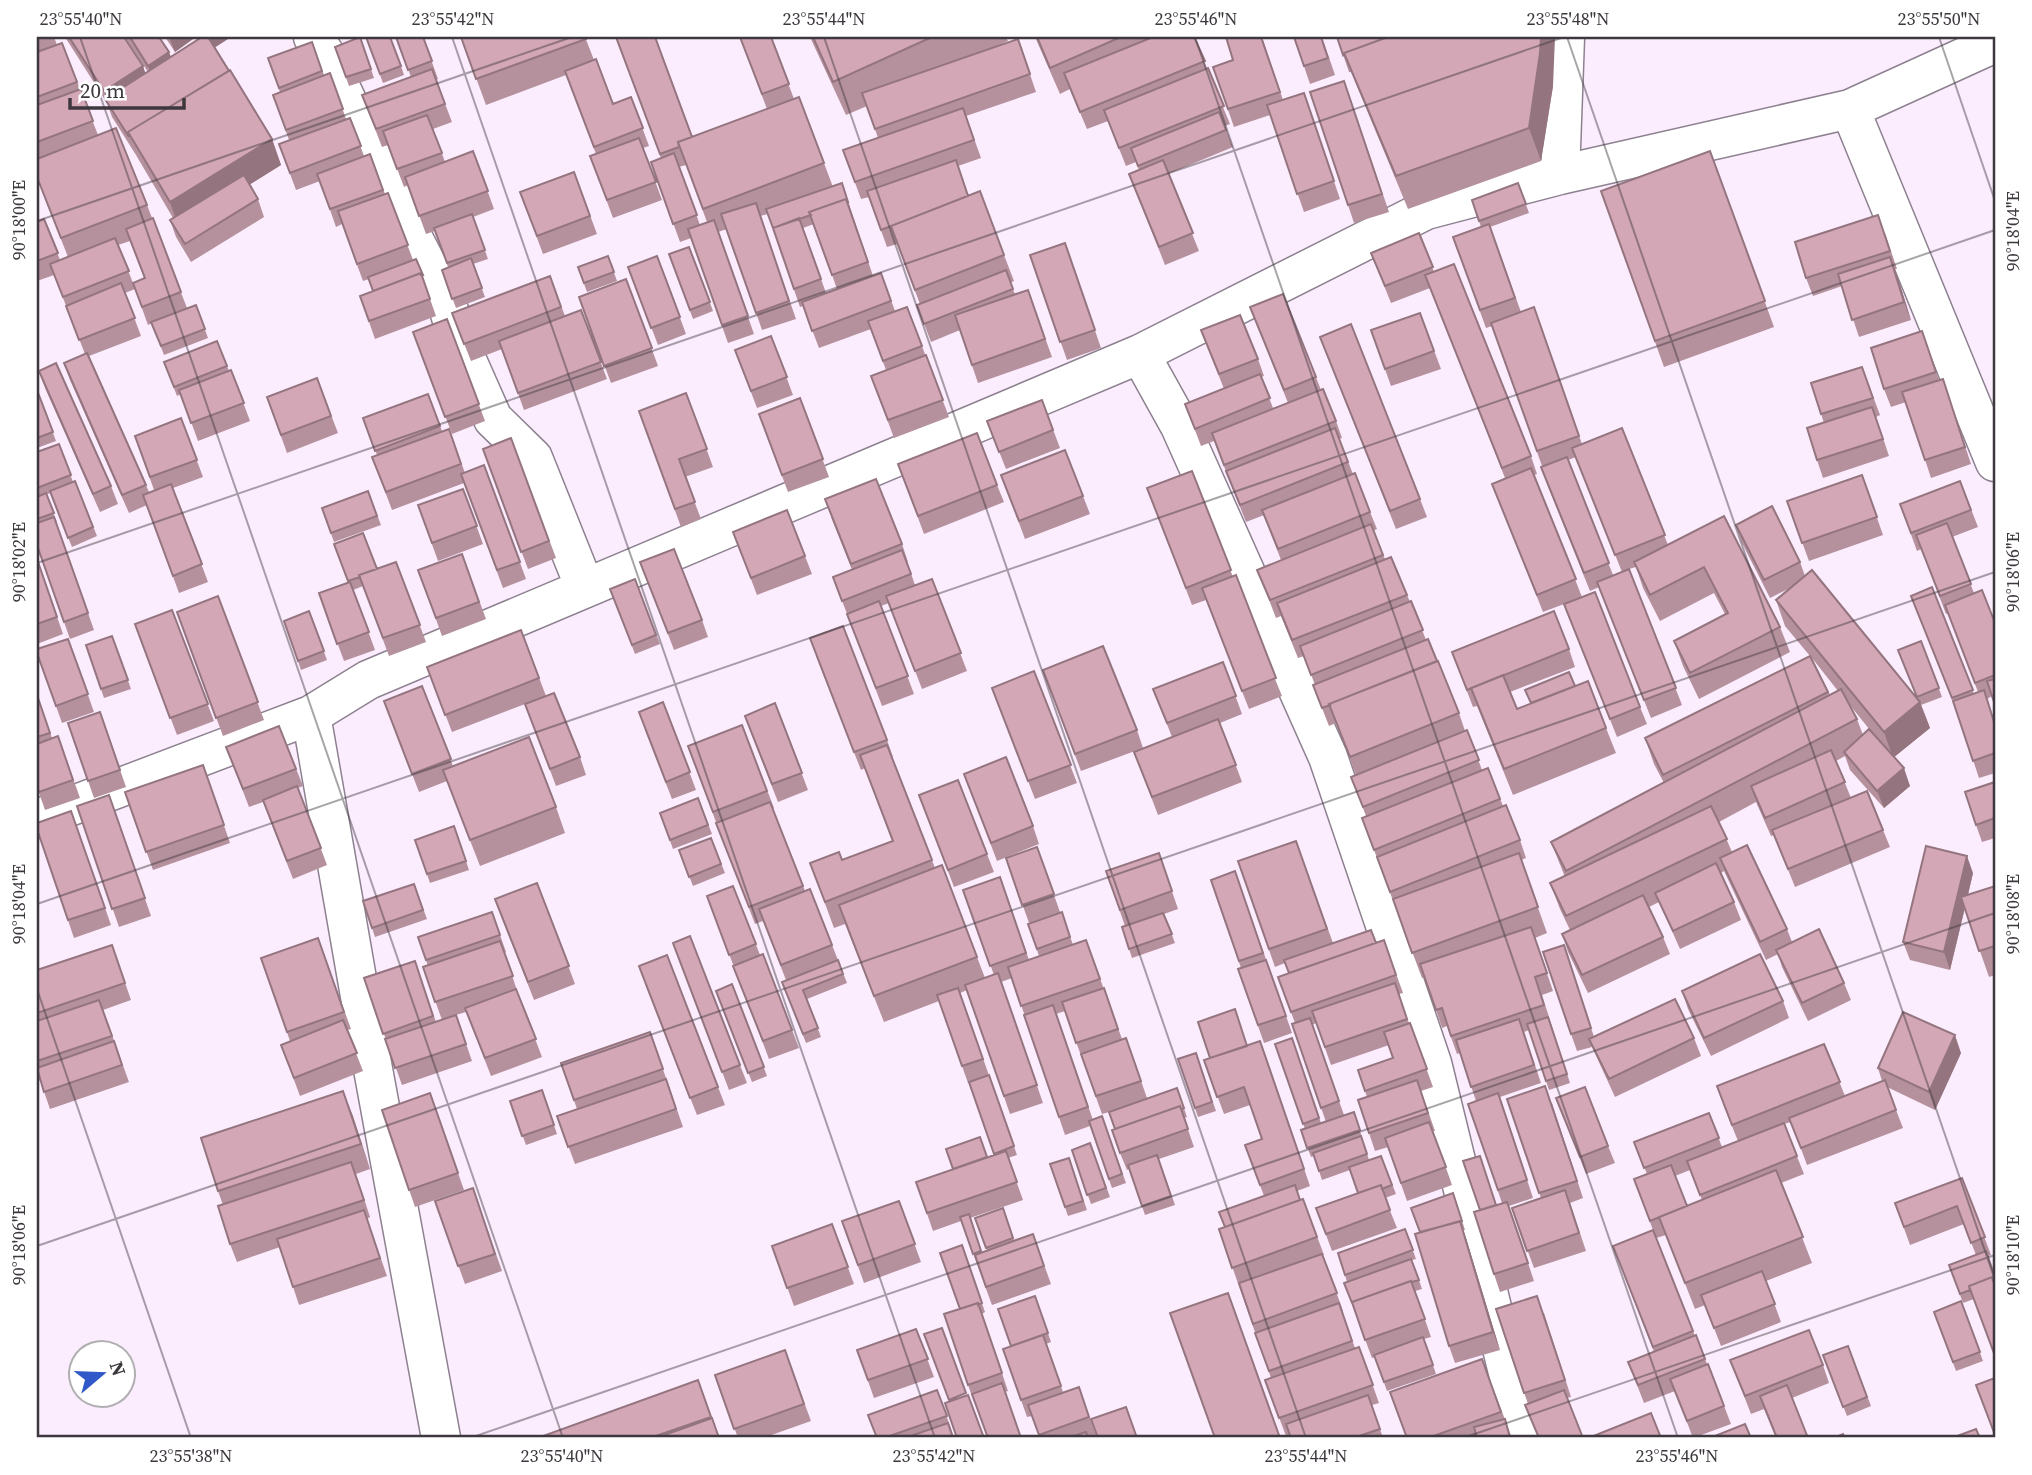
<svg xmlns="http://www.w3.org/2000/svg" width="2032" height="1475" font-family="'Source Serif 4',serif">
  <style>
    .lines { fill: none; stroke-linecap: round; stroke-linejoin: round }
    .minor-casing { stroke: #8d8190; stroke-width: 41 }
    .minor { stroke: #fff; stroke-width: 38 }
    .wall { fill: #b5909d; fill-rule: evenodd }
    .shaded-wall { fill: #94757f }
    .building { fill: #d3a7b6; stroke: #94757f; stroke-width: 2 }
    .ticks { fill: none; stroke: #3d373e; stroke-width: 2; stroke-opacity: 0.45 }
    .neatline { fill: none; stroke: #3d373e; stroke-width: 2.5 }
    .ticks-label { font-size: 18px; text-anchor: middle; fill: #3d373e }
  </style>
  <rect width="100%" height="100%" fill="#fbedfe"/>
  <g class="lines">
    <defs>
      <path id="minor" d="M313,37L325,54L391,195L447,304L458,340L493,419L533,458L585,588
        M1850,109L1995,462
        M1560,175L1565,37
        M1140,354L1180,426L1328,757L1432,1063L1524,1438
        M311,715L368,1042L441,1438
        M37,819L311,715L368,680L1140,354L1426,210L1560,175L1850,109L1995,43"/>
    </defs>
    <use href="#minor" class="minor-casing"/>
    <use href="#minor" class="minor"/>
  </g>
  <path class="wall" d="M37,37H54L57,45L62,43L98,135L147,205L187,308L196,305L208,338L164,355L152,323L148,325L135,289L125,293L141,336L89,356L149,492L154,490L135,436L181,418L203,477L173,488L208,582L179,593L147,505L129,513L70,380L64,363L85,354L54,275L37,281V222L44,219L60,260L68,257L37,178ZM130,241L144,278L133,283L118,245Z
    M65,37H124L143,66L145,74L148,72L125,37H159L171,57L199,38L198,37H231L215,47L272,139L281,165L249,185L258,199L264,217L191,262L176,237L170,220L173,218L136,155L112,117L107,103Z
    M165,37H192L193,39L175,52Z
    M360,37L374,78L349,86L335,47Z
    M366,37L401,66L404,75L383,83Z
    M396,37H423L438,79L436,80L452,122L433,129L445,162L473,151L494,209L473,217L488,259L473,264L485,297L456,308L442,270L448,267L435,231L426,234L408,185L404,187L388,145L382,147L362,95L411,77Z
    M461,37H585L594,60L613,104L631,97L649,146L643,148L662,200L613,218L590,156L596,154L566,75L486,105Z
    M616,37L692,137L767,109L740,37H771L794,99L799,97L833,187L842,183L873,276L881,273L895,311L907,307L949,417L894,438L871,376L886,370L871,329L819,348L803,306L800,307L768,214L760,216L796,319L762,330L727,229L718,232L754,334L728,343L691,238L680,242L651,162L661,158ZM686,165L707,222L700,225L679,167ZM814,224L837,289L826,293L803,228Z
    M810,37H1006L1008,41L992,48L1018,39L1036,92L966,116L981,158L958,166L968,196L1004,255L1014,281L1010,283L1015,294L1028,290L1052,357L978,383L960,330L931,342L917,305L920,304L897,244L887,247L869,197L861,199L843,150L878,138L867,106L846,115Z
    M1035,37H1194L1230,124L1225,126L1233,147L1168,174L1199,251L1165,265L1129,174L1139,170L1136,162L1126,166L1108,121L1087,129L1070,89L1060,94Z
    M1262,37L1283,100L1304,93L1340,199L1304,212L1270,115L1234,127L1213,67L1233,60Z
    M1294,37H1322L1335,75L1310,84Z
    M1337,37L1553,86L1541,161L1408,209L1351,72H1349Z
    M312,42L324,75L330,73L346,119L350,118L364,156L370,154L385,194L388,193L413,260L416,259L436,316L375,339L360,296L373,291L369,279L363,281L342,224L336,227L320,181L296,190L279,144L289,140L273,95L280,92L268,58Z
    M1350,98L1389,212L1354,223L1348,205Z
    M1710,151L1774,327L1664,367L1601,191Z
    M574,172L597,234L543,254L520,192Z
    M1518,183L1529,213L1490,227L1521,312L1534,307L1582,444L1622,428L1668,545L1724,516L1780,627L1790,652L1699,699L1683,666L1674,641L1725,614L1714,593L1660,621L1643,588L1636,567L1629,569L1682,705L1651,718L1599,587L1590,591L1547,484L1541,467L1542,466L1492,326L1486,328L1453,237L1481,227L1472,200ZM1576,457L1622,572L1613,575L1568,460Z
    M1419,233L1434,272L1531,456L1537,474L1534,475L1582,597L1640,707L1647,724L1617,737L1564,604L1543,612L1492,484L1505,478L1430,288L1391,303L1371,253Z
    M1885,233L1897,269H1895L1911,320L1859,337L1842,286L1813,296L1806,278Z
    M1065,243L1101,348L1067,360L1030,255Z
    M689,247L713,311L693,319L669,254Z
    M608,256L617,281L587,292L578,267Z
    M657,256L686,334L658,345L628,267Z
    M550,276L565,316L581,310L607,379L524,410L502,349L471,361L452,313Z
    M626,279L658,366L611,383L579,297Z
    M1283,294L1321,390L1336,421L1342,438L1339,439L1353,474L1370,512L1377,529L1373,531L1385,559L1391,557L1410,602L1411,601L1426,640L1459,713L1465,731L1467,730L1482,770L1488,768L1503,806L1520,840L1526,858L1521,860L1547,933L1535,938L1553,991L1542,995L1570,1083L1549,1090L1529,1030L1524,1032L1541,1083L1500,1097L1533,1198L1509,1206L1534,1281L1500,1292L1494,1274L1497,1205L1502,1203L1468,1104L1476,1101L1460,1053L1457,1054L1447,1026L1442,1028L1425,977L1422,978L1362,818L1366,816L1351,777L1356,775L1336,723L1329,726L1313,685H1315L1304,656L1298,658L1281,616L1276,618L1264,587L1257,570L1281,560L1264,515L1246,522L1214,441L1201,446L1185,404L1224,389L1201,330L1258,359L1264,376L1261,377L1273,408L1288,403L1250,307Z
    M1420,313L1441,369L1391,386L1371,330Z
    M447,319L485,421L452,434L413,332Z
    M1922,331L1939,380L1943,379L1971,464L1931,478L1906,402L1891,407L1884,389Z
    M771,336L793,395L757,408L735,350Z
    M1320,337L1420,499L1427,517L1396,529Z
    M217,341L229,371L231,370L250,421L198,441L181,394L177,396L164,362Z
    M1862,367L1880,415L1876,417L1889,456L1823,478L1817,460L1824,423L1811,383Z
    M39,371L111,486L118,504L100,512L45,388Z
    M317,378L338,433L287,453L267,397Z
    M37,390L56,441L37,448Z
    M686,393L713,467L685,477L701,519L681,527L639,411Z
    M428,394L442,431L449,429L465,473L484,465L526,579L503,588L464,483L392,510L372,457L377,455L363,418Z
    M800,398L829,477L788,492L759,414Z
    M1042,400L1060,448L1006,469L987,421Z
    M511,438L556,558L528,569L483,449Z
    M59,444L73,482L75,481L97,536L72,547L50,493L46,495L57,522H56L94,630L70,639L37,545V452Z
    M1065,450L1090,514L1025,539L1001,475Z
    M898,464L997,485L1004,502L924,534Z
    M1192,471L1233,577L1282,696L1249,709L1206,600L1192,605L1147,488Z
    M1862,475L1883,535L1809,561L1787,501Z
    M1960,481L1978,527L1952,537L1974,593L1995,623V705L1992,696L1987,699L1995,723V773L1979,778L1958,715L1911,596L1932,587L1974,694L1978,692L1948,613L1946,614L1921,549L1917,551L1900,504Z
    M463,489L483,544L438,561L418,505Z
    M368,491L381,525L334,542L322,508Z
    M787,510L812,574L757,595L733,532Z
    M831,517L902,544L908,562H907L915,585L932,579L967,671L922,689L889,603L881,606L914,694L882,706L833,577L852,570Z
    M1736,525L1800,562L1805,576L1917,698L1921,641L1942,697L1921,705L1930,728L1894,757L1910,786L1884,808L1850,770L1845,756L1836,761L1851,798L1883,830L1890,847L1795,887L1774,835L1771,836L1756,802L1719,822L1732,852L1787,929L1792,942L1844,983L1851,1000L1808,1021L1782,967L1778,954L1766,960L1724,871L1721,873L1734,902L1741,920L1680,949L1659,902L1649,907L1663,937L1670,954L1588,993L1568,952L1562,934L1570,930L1560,909L1550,883L1565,877L1551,842L1664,783L1654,764L1645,738L1810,656L1785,626L1776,600L1790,588L1770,598L1742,543ZM1812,658L1838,691L1830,695ZM1849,704L1874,735H1863L1857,719Z
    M462,554L486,619L442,636L418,570Z
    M37,559L63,634L37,644Z
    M396,562L426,642L389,656L363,586L353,590L375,650L344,661L319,593L348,582L377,569Z
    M635,579L660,644L635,654L610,589Z
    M647,579L702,620L708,637L674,650Z
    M218,596L264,720L223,736L177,612Z
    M172,610L214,721L177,735L135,624Z
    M309,611L327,660L301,670L284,621Z
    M521,630L546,696L452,732L427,667Z
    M112,636L131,689L104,698L86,645Z
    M68,639L94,712L62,723L37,653Z
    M1569,649L1575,667L1510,692L1517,709L1575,686L1606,728L1616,753L1513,795L1477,706L1473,707L1452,652Z
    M816,656L887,740L893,757L892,758L935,868L977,957L985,978L994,975L963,890L1000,877L1029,960L1039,956L1028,924L1062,912L1073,945L1086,940L1122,1039L1126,1038L1147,1098L1177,1088L1187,1117L1184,1118L1194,1147L1159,1159L1175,1205L1145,1215L1129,1169L1127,1170L1120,1153L1115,1129L1109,1112L1102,1114L1065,1011L1056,1014L1093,1120L1102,1116L1126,1183L1112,1188L1090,1126L1065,1135L1012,978L1001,982L1043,1103L1010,1114L967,990L960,993L1017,1155L1008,1158L1023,1200L970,1218L982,1252L987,1250L975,1218L1003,1208L1014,1240L1033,1234L1051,1284L992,1305L961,1221L933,1231L916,1182L995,1155L970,1083H968L939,1001L884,1022L845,924L834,928L810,863L842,860L892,841L865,768L861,770Z
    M1223,662L1242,714L1220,723L1242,782L1158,815L1134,752L1172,737L1153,689Z
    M1043,670L1137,730L1143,748L1081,771Z
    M1034,671L1077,783L1035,799L992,688Z
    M422,686L453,766L556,807L565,833L480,866L447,781L419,792L384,701Z
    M37,698H38L52,738L58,736L80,798L45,810L37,787Z
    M663,702L696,790L672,799L645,730Z
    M775,703L808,790L778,802L751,733Z
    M525,704L580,757L586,775L556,786Z
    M100,712L126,787L94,798L68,723Z
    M742,725L774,808L773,809L805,891L810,889L847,983L807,999L821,1037L806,1043L782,982L786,980L763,921L755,924L723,841L688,746Z
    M279,726L303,786L298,788L327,865L293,879L263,802L249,807L226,747Z
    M203,765L230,843L153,870L125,792Z
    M964,774L1033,826L1039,844L997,861Z
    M958,780L994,872L954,887L919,795Z
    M1995,782V838L1982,842L1976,825Z
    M109,795L151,916L119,927L77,806Z
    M698,798L712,834L673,849L660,813Z
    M71,811L111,925L74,938L37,829Z
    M454,826L469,870L430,883L415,840Z
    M711,838L725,873L693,886L679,850Z
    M1296,841L1333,943H1376L1384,940L1403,993L1399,994L1409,1023H1410L1433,1087L1421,1091L1435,1131H1433L1452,1185L1407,1201L1388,1147L1375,1151L1358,1100L1367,1097L1358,1070L1393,1058L1389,1045L1331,1065L1316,1023L1312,1025L1344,1115L1354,1112L1369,1160L1381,1156L1396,1194L1385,1198L1397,1228L1332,1251L1316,1208L1358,1193L1350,1170L1322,1180L1314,1156L1311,1157L1301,1130L1305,1129L1275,1044L1292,1038L1321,1123L1326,1122L1292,1024L1295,1023L1278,977L1289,973L1285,963L1275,967L1238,861Z
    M1037,847L1060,912L1029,923L1006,858Z
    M1159,853L1178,909L1164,914L1175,943L1132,958L1122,927L1125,926L1106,871Z
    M1235,871L1292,1033L1264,1043L1238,969L1241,968L1211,880Z
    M1973,873L1968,895L1995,886V975L1989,977L1965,908L1950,970L1910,960L1903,942Z
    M537,883L575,984L534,1000L501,916Z
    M414,884L427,919L375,937L363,901Z
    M733,886L760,955L763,954L799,1048L769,1059L707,896Z
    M492,912L506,952L505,953L518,994L542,1057L491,1076L466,1012L456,1015L472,1061L402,1085L364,978L415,961L436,1022L442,1020L423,967L428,966L418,937Z
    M318,938L351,1029L347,1030L363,1071L300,1096L281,1045L290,1041L261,958Z
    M673,943L740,1065L747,1083L729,1090Z
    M112,945L131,1000L103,1010L129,1082L50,1109L40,1080L39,1081L37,1076V970Z
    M1570,962L1594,1037L1694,1038L1701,1056L1615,1097L1592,1047L1577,1051L1571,1034Z
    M645,984L718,1087L725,1105L697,1115Z
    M732,984L767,1076L752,1082L716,991Z
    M1682,991L1783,1001L1789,1018L1711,1056L1688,1009Z
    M650,1032L683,1127L575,1164L557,1116L577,1109L561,1063Z
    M1260,1041L1310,1186L1297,1191L1300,1200L1303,1199L1324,1255H1323L1343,1311L1342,1312L1355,1348L1359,1347L1379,1403L1372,1405L1383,1438H1291L1290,1435L1286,1436L1265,1380L1271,1378L1219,1229L1225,1227L1264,1196L1245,1145L1262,1139L1250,1105L1224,1114L1204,1060Z
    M1824,1044L1845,1096L1882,1081L1878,1068L1961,1053L1935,1110L1887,1087L1903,1128L1807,1165L1791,1122L1784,1124L1804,1174L1781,1183L1812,1263L1766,1281L1781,1322L1721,1346L1705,1305L1695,1309L1666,1235L1656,1238L1695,1336L1696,1335L1707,1364H1708L1731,1424L1693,1438L1675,1391L1644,1403L1628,1362L1654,1352L1613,1246L1653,1230L1634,1179L1647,1174L1634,1142L1709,1113L1722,1147L1738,1141L1723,1104ZM1690,1170L1702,1200L1687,1206L1675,1176Z
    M1196,1053L1216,1111L1198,1117L1178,1059Z
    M542,1090L557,1134L526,1145L510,1101Z
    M343,1091L370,1169L356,1174L370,1217L367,1219L387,1276L299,1305L280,1247L237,1262L230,1244L223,1205L218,1191Z
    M430,1093L464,1190L415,1207L382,1110Z
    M1556,1098L1608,1146L1615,1163L1586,1174Z
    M1507,1099L1552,1103L1583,1198L1570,1203L1586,1251L1534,1268L1512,1208L1541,1198Z
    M1090,1143L1110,1197L1091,1204L1072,1150Z
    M1069,1158L1087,1210L1068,1216L1050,1164Z
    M1962,1178L1991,1255L1988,1256L1995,1277V1356L1974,1299L1963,1303L1949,1265L1976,1255L1964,1224L1910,1245L1895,1203Z
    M473,1188L502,1271L465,1284L435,1201Z
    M1453,1193L1465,1230H1463L1500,1350L1455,1363L1449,1346L1420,1232Z
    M899,1201L921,1262L864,1283L842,1221Z
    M832,1224L854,1284L794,1306L772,1246Z
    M1405,1229L1416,1259L1412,1260L1422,1289L1415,1291L1431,1337L1424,1339L1436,1374L1387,1391L1375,1357L1372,1358L1344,1283L1347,1282L1345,1275Z
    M962,1245L985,1312L982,1314L1008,1391L974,1402L968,1385L960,1309Z
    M1035,1296L1051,1342L1046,1344L1063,1392L1079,1387L1096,1435L1088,1438H1040L1032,1416L1027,1417L1003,1349L1011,1346Z
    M1961,1301L1983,1361L1956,1371L1934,1312Z
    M1496,1309L1544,1313L1571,1397L1528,1404Z
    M916,1329L934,1377L874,1398L857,1350Z
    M1848,1346L1871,1406L1847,1416L1823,1355Z
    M785,1350L811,1421L763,1438H738L715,1375Z
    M1482,1359L1512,1438H1407Z
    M1730,1360L1823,1365L1829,1383L1792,1398L1808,1438H1776L1764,1409L1751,1414Z
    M698,1380L719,1438H544Z
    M937,1390L953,1434H952L953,1438H876Z"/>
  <path class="shaded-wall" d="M169,37H192L193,39L175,52Z
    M203,37H231L208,52Z
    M1541,37H1555L1553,86L1541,161L1529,128Z
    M169,52L176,70L155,83L148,66Z
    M143,66L149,84L109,105L104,91Z
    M272,139L281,165L179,228L170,202Z
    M1890,257L1897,275L1911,320L1904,302Z
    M1920,702L1930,728L1893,758L1884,732Z
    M1904,768L1910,786L1884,808L1877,791Z
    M1967,856L1973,873L1950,970L1944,952Z
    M1955,1035L1961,1053L1935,1110L1929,1092Z
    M343,1091L353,1116L370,1169L361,1144Z
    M1460,1221L1466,1238L1500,1350L1493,1332Z"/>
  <path class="building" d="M69,37H124L143,66L104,91Z
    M130,37H159L169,52L148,66Z
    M202,37H208L229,71L128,132L129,137L105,99Z
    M360,37L371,69L346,77L335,47Z
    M366,37H390L401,66L380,74Z
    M396,37H423L432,61L408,70Z
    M461,37H585L586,39L476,79Z
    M616,37H655L692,137L678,142L679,147L660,154Z
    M740,37H771L789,84L762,94Z
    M813,37H932L833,82Z
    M1037,37H1121L1050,68Z
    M1153,37H1194L1205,61L1080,112L1064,73Z
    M1226,37H1261L1280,92L1228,109L1213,67L1233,60Z
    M1294,37H1321L1328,58L1304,66Z
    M1337,37H1388L1344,53L1343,55Z
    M1388,37H1541L1540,53L1529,128L1396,176L1344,53Z
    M1018,39L1030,74L875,129L862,93Z
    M312,42L322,71L279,88L268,58Z
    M62,43L77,82L37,97V52Z
    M596,59L613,104L631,97L643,128L594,147L565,71Z
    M1208,68L1224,106L1119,148L1104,110Z
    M432,69L445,104L376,129L362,95Z
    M230,70L272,139L170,202L128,132Z
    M330,73L343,109L286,130L273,95Z
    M1344,81L1382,194L1348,205L1310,92Z
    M81,89L93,121L37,142V105Z
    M1304,93L1334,181L1297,194L1267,105Z
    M799,97L824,163L703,209L678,142Z
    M963,108L974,140L855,182L843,150Z
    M1219,112L1226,130L1138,166L1131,148Z
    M427,115L442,153L397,169L383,131Z
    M350,118L361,146L290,173L279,144Z
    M116,128L147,205L61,238L37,177V159Z
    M639,138L656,182L607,200L590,156Z
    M473,151L488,191L419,216L405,177Z
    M1710,151L1765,301L1655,341L1601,191Z
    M674,153L697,215L673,224L651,162Z
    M370,154L383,190L330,209L317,174Z
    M956,160L968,196L881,230L867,191Z
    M1163,160L1193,233L1159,247L1129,174Z
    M574,172L590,216L537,236L520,192Z
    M244,175L258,199L185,244L170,220Z
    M842,183L848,202H847L846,199L809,212L811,215L773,228L766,209Z
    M1518,183L1526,204L1479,221L1472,200Z
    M980,191L1004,255L915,290L891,226Z
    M388,193L408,245L357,264L338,211Z
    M846,199L868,262L832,275L809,212Z
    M756,203L789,301L756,313L721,214Z
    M472,214L485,250L447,263L434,228Z
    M1878,215L1890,251L1806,278L1795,242Z
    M153,218L181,292L142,307L133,283L145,278L126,229Z
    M799,218L821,279L794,289L773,228Z
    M44,219L58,253L37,261V222Z
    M714,220L748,316L722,325L688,229Z
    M1489,224L1515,298L1480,310L1453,237Z
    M1419,233L1433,267L1385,286L1371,253Z
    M115,238L129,271L63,297L50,264Z
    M1065,243L1095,330L1060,342L1030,255Z
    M689,247L710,302L690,310L669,254Z
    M608,256L614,272L584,283L578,267Z
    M657,256L680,317L651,328L628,267Z
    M1890,257L1904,302L1852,320L1838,274Z
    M471,258L482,288L452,299L442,270Z
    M416,259L423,275H421V273L373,291L368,277Z
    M1454,264L1531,456L1502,468L1425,275Z
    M1006,270L1013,289L924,324L917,305Z
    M421,273L430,299L369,321L360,296Z
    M881,273L891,301L812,331L802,302Z
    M550,276L561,307L464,344L452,313Z
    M626,279L652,348L604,366L579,297Z
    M121,283L135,318L79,340L66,306Z
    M1028,290L1045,339L972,365L955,315Z
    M1283,294L1316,377L1284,390L1250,307Z
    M196,305L205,329L161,346L151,322Z
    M907,307L922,346L883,361L868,321Z
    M1534,307L1579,436L1537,451L1491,323Z
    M581,310L601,362L518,393L499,341Z
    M1420,313L1434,351L1385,369L1371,330Z
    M1240,315L1258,359L1219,374L1201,330Z
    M447,319L479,404L445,417L413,332Z
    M1351,324L1420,499L1390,511L1320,337Z
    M1922,331L1936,372L1884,389L1871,348Z
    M771,336L787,377L751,391L735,350Z
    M217,341L227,366L174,387L164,362Z
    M87,353L146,485L122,495L64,363Z
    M926,355L943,400L888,420L871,376Z
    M56,363L111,486L93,494L39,371Z
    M1862,367L1873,398L1821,414L1811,383Z
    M231,370L244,403L191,423L179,390Z
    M1260,374L1270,398L1195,429L1185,404Z
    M317,378L331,416L281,435L267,397Z
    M1943,379L1965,447L1925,460L1902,392Z
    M1323,389L1336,421L1224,465L1212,433Z
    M37,390L53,432L37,438Z
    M686,393L707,449L679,459L695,502L675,509L639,411Z
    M428,394L440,426L375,451L363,418Z
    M800,398L823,459L782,475L759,414Z
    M1042,400L1053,430L999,452L987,421Z
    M1872,407L1883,439L1817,460L1807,428Z
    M181,418L197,460L150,477L135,436Z
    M1335,428L1348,462L1240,505L1226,471Z
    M1622,428L1665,535L1615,555L1572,448Z
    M449,429L461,464L386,492L372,457Z
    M977,433L997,485L918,516L898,464Z
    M511,438L549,541L521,552L483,449Z
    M59,444L71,475L37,488V452Z
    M1065,450L1083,496L1019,521L1001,475Z
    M1567,457L1609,563L1584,573L1541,467Z
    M484,465L520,562L497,570L461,474Z
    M1531,468L1576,579L1537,595L1492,484Z
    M1192,471L1231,570L1186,588L1147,488Z
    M1355,473L1370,512L1278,549L1262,510Z
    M1862,475L1877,517L1802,543L1787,501Z
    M876,479L902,544L851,564L825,499Z
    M75,481L93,527L68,538L50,491Z
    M1960,481L1971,510L1911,533L1900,504Z
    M171,484L202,564L173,576L143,495Z
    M463,489L477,526L432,543L418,505Z
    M368,491L377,516L331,533L322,508Z
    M46,493L54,513L37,519V497Z
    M1772,506L1800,562L1764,580L1736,525Z
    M787,510L805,556L751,578L733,532Z
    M1724,516L1780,627L1690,673L1674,641L1728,613L1704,567L1650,595L1634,562Z
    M54,517L88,613L64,622L37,545V523Z
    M1947,523L1971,584L1940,596L1916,535Z
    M1371,524L1383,555L1270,600L1257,570Z
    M363,533L377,569L359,575L360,577L348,581L334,544Z
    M674,549L702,620L668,633L640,562Z
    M902,550L911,574L842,601L833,577Z
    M462,554L479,602L436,618L418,570Z
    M1391,557L1407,595L1292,640L1277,603Z
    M37,559L57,617L37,624Z
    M396,562L420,625L383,638L359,575Z
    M1629,569L1676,688L1644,700L1597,582Z
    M1812,570L1920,702L1884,732L1776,600Z
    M1236,575L1276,678L1242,691L1202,588Z
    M635,579L656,635L632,645L610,589Z
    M932,579L961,653L915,671L886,596Z
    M350,582L369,632L337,644L319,593Z
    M1932,587L1973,690L1952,698L1911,596Z
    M1982,590L1995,623V675L1975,683L1945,605Z
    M1595,592L1640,707L1610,719L1564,604Z
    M218,596L258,702L216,718L177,612Z
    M879,601L908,676L876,688L847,614Z
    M1411,601L1423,630L1311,675L1300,646Z
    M172,610L208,704L170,718L135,624Z
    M309,611L324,651L298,661L284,621Z
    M1554,611L1569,649L1467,690L1452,652Z
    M843,626L887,740L854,752L810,638Z
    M521,630L539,678L445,715L427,667Z
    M112,636L128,680L101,689L86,645Z
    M68,639L88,694L56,706L37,653V649Z
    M1428,639L1437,661L1329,704L1330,705L1322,708L1313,685Z
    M1921,641L1939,688L1917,697L1898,650Z
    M1103,646L1137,730L1075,754L1043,670Z
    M1810,656L1828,692L1663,775L1645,738Z
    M1438,661L1459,713L1350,757L1329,704Z
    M1223,662L1236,696L1167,723L1153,689Z
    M1034,671L1071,765L1028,781L992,688Z
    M1569,672L1575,686L1531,703L1525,690Z
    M1503,675L1517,709L1588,681L1606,728L1504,769L1471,688Z
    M1995,679V705L1987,681Z
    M422,686L451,759L412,774L384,701Z
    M1841,689L1857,719L1566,871L1551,842Z
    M1984,690L1995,725V753L1973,761L1953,701Z
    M554,693L580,757L550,769L525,704Z
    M37,698H38L50,733L37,737Z
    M663,702L690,772L666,782L639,712Z
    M775,703L802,773L772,784L745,716Z
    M100,712L120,770L88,781L68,723Z
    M1218,719L1236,765L1152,797L1134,752Z
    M742,725L767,791L713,812L688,746Z
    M279,726L296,769L243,789L226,747Z
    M1869,729L1904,768L1877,791L1844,752Z
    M1467,730L1479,760L1363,807L1351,777Z
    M58,736L73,780L39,792L37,787V744Z
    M529,737L556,807L470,840L443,770Z
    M887,745L932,860L825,902L810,863L839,852L842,860L893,841L860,755Z
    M1831,750L1845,782L1765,818L1751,786Z
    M1006,757L1033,826L991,843L964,774Z
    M203,765L224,825L146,852L125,792Z
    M1488,768L1500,799L1374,850L1362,818Z
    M958,780L987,854L948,870L919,795Z
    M1995,782V818L1976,825L1965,792Z
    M297,786L321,848L287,861L263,800Z
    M1867,791L1883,830L1788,869L1772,830Z
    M109,795L145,898L112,909L77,806Z
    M698,798L708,825L670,840L660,813Z
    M770,802L803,886L749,907L716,823Z
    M1506,805L1520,840L1390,892L1377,857Z
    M1711,806L1727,839L1566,916L1550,883Z
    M71,811L105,908L68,920L37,829V823Z
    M454,826L466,861L427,874L415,840Z
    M711,838L721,864L689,877L679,850Z
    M1296,841L1327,929L1269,949L1238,861Z
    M1747,845L1787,929L1760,942L1720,858Z
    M1926,846L1967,856L1944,952L1903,942Z
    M1037,847L1054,894L1022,905L1006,858Z
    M1159,853L1172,891L1120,910L1106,871Z
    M1519,853L1538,907L1412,953L1393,899Z
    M1716,863L1734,902L1673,931L1655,893Z
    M942,865L977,957L874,996L839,905Z
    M1235,871L1263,953L1239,961L1211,880Z
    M1000,877L1026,953L990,966L963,890Z
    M537,883L569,966L528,982L495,899Z
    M414,884L423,910L372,928L363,901Z
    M733,886L756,944L729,955L707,896Z
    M1995,886V946L1979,951L1961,897Z
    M810,889L832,945L781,965L759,909Z
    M1643,895L1663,937L1582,975L1562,934Z
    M492,912L500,935L426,960L418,937Z
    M1062,912L1070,937L1037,949L1028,924Z
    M1163,913L1172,934L1129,949L1122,927Z
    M1531,927L1547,973L1535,977L1544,1005L1451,1036L1442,1008L1436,1010L1420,964Z
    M1819,929L1844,983L1802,1003L1776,950Z
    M1371,930L1376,943L1289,973L1284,960Z
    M690,936L740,1065L722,1072L673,943Z
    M318,938L344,1012L287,1032L261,958Z
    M1086,940L1100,979L1021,1006L1008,967Z
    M1384,940L1396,975L1291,1012L1278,977Z
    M500,941L513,976L435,1002L423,967Z
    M112,945L125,983L37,1013V970Z
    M1564,945L1591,1028L1571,1034L1543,952Z
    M763,954L792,1030L763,1041L733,966Z
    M1760,954L1783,1001L1704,1038L1682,991Z
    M667,955L718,1087L690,1098L639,966Z
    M838,960L843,974L803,990L818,1028L803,1034L782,982Z
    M1266,960L1286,1016L1258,1025L1238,969Z
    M415,961L433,1016L383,1034L364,978Z
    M998,973L1037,1085L1004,1096L965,985Z
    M1395,983L1407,1019L1325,1047L1312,1011Z
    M732,984L764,1067L748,1073L716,991Z
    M958,988L983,1059L962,1066L937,995Z
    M1104,988L1118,1029L1076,1043L1062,1002Z
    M516,989L536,1039L485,1058L465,1008Z
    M1675,999L1694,1038L1609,1079L1589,1039Z
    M99,1000L112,1036L37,1061V1021Z
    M1053,1005L1088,1107L1059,1117L1024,1015Z
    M1235,1009L1247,1046L1210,1058L1198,1022Z
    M1903,1012L1955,1035L1929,1092L1878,1068Z
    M456,1015L466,1044L395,1068L385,1039Z
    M1548,1017L1567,1074L1546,1081L1527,1024Z
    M1310,1018L1339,1101L1321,1108L1292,1024Z
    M1519,1019L1534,1065L1471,1087L1456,1040Z
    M343,1020L357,1053L294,1078L281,1045Z
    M1410,1023L1427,1069L1365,1091L1358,1070L1393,1058L1384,1032Z
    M650,1032L663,1069L574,1100L561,1063Z
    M1126,1038L1141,1081L1096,1096L1081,1054Z
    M1292,1038L1319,1118L1303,1124L1275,1044Z
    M114,1041L122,1065L44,1092L37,1068Z
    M1260,1041L1304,1169L1260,1185L1245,1145L1262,1139L1244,1087L1217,1097L1204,1060Z
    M1824,1044L1840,1082L1732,1125L1717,1086Z
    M1196,1053L1212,1102L1195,1108L1178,1059Z
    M989,1075L1014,1146L994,1154L969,1082Z
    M666,1079L676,1109L568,1147L557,1116Z
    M1417,1080L1428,1113L1369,1133L1358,1100Z
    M1885,1080L1896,1110L1801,1148L1789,1118Z
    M1545,1086L1577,1181L1539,1193L1507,1099Z
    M1585,1087L1608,1146L1580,1157L1556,1098Z
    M1177,1088L1184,1108L1181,1109L1180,1106L1115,1129L1109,1112Z
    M542,1090L554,1125L522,1136L510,1101Z
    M343,1091L361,1144L218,1191L201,1138Z
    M430,1093L458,1173L409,1190L382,1110Z
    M1498,1093L1527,1180L1498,1190L1468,1104Z
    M1180,1106L1188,1129L1120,1153L1112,1130Z
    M1354,1112L1360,1130L1307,1148L1301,1130Z
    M1709,1113L1719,1138L1644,1168L1634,1142Z
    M1102,1116L1122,1174L1109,1179L1089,1121Z
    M1429,1122L1446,1167L1401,1183L1385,1138Z
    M1784,1123L1797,1156L1700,1195L1687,1161Z
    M1361,1136L1367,1154L1319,1171L1313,1153Z
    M980,1137L987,1157L953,1169L946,1149Z
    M1090,1143L1106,1188L1087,1195L1072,1150Z
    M1006,1151L1017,1182L927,1213L916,1182Z
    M1157,1155L1171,1196L1142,1206L1128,1165Z
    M1381,1156L1392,1185L1382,1189L1381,1185L1358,1193L1349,1167Z
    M1480,1156L1496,1205L1480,1210L1463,1161Z
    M1069,1158L1083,1201L1065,1207L1050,1164Z
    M351,1162L364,1200L230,1244L218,1206Z
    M1671,1165L1687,1206L1650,1221L1634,1179Z
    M1776,1170L1803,1237L1685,1283L1659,1217Z
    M1962,1178L1985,1237L1971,1243L1957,1206L1904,1227L1895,1203Z
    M1295,1185L1300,1200L1225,1227L1219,1212Z
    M1381,1185L1390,1210L1326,1234L1316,1208Z
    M473,1188L495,1254L458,1266L435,1201Z
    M1565,1190L1579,1233L1527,1251L1512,1208Z
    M1453,1193L1462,1221L1420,1232L1411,1208Z
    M1303,1199L1317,1237L1232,1268L1219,1229Z
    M899,1201L915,1244L858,1265L842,1221Z
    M1507,1202L1528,1263L1494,1274L1474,1212Z
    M1003,1208L1013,1238L986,1248L975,1218Z
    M364,1210L380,1258L293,1287L277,1239Z
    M969,1214L981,1251L973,1254L960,1217Z
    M1460,1221L1493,1332L1449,1346L1415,1234Z
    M832,1224L848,1267L787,1288L772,1246Z
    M1405,1229L1413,1250L1345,1275L1338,1253Z
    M1653,1230L1693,1331L1653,1347L1613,1246Z
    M1033,1234L1044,1266L986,1287L975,1255Z
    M962,1245L982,1303L978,1305V1303L960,1309L940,1253Z
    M1986,1251L1995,1277V1281H1993L1992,1277L1969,1286L1970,1290L1960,1294L1949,1265Z
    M1322,1254L1337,1293L1253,1324L1239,1283Z
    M1411,1259L1419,1280L1412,1282L1411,1281L1352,1302V1303L1344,1283Z
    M1762,1271L1775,1304L1714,1328L1701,1295Z
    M1992,1277L1995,1286V1356L1969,1286Z
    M1411,1281L1425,1319L1365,1340L1352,1302Z
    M1228,1293L1280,1438H1215L1170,1313Z
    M1035,1296L1048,1333L1011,1346L998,1309Z
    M1537,1296L1565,1380L1524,1393L1496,1309Z
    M1961,1301L1980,1352L1953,1362L1934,1312Z
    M978,1303L1002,1373L968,1385L944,1314Z
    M1339,1303L1352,1341L1269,1371L1255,1333Z
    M942,1328L966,1393L949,1400L924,1334Z
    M916,1329L928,1359L868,1380L857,1350Z
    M1809,1330L1823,1365L1745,1396L1730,1360Z
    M1043,1335L1061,1386L1021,1400L1003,1349Z
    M1696,1335L1705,1359L1638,1385L1628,1362Z
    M1423,1337L1433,1365L1384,1382L1374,1355Z
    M1848,1346L1867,1397L1843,1407L1823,1355Z
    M1359,1347L1373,1385L1279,1418L1265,1380Z
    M785,1350L804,1404L734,1429L715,1375Z
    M1482,1359L1501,1412L1428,1438H1407L1390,1392Z
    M1708,1364L1724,1406L1687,1421L1670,1379Z
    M1995,1378V1435L1976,1385Z
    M698,1380L711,1417L650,1438H544L543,1436Z
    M1002,1383L1021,1438H988L972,1394Z
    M1787,1385L1808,1438H1777L1760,1396Z
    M1079,1387L1089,1417L1039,1435L1028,1405Z
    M937,1390L947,1416L884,1438H877L868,1415Z
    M1564,1390L1583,1438H1539L1525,1405Z
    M968,1395L984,1438H957L945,1403Z
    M1368,1395L1380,1429L1353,1438H1291L1286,1424Z
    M1126,1407L1137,1438H1098L1091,1419Z
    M1651,1413L1661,1438H1591V1437Z
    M712,1418L719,1438H656Z
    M1505,1419L1510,1438H1477L1474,1427Z
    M948,1423L953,1438H905Z
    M1745,1424L1751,1438H1710Z
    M1976,1429L1980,1438H1952Z
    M1086,1432L1088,1438H1068Z
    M1843,1434L1845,1438H1834Z"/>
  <path class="ticks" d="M80,37L563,1438M452,37L935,1438M824,37L1306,1438M1195,37L1678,1438M1567,37L1995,1280M1939,37L1995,201M37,221L572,37M37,563L1564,37M37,904L1995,230M37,989L191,1438M37,1246L1995,572M470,1438L1995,913M1463,1438L1995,1255"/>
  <rect width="2032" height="1475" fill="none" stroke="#ffffff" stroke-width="77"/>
  <g transform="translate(102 1374) rotate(71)"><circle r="33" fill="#ffffff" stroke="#b1afb2" stroke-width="2"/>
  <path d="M0-5L12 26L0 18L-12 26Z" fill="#3158c8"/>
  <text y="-10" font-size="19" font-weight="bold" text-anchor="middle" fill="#3d373e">N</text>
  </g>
  <path d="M70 98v10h114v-10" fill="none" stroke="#3d373e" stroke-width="3.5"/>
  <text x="80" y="98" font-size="21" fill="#3d373e" stroke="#ffffff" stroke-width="5" paint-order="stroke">20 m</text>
  <rect x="38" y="38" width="1956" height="1398" class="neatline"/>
  <g class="ticks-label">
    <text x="81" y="25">23°55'40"N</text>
    <text x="453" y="25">23°55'42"N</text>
    <text x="824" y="25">23°55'44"N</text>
    <text x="1196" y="25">23°55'46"N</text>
    <text x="1568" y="25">23°55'48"N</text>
    <text x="1939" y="25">23°55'50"N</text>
    <text transform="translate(19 220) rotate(-90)" y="6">90°18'00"E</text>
    <text transform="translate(2013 231) rotate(-90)" y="6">90°18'04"E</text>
    <text transform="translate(19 562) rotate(-90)" y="6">90°18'02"E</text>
    <text transform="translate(2013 572) rotate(-90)" y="6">90°18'06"E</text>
    <text transform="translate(19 904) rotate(-90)" y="6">90°18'04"E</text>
    <text transform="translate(2013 914) rotate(-90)" y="6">90°18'08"E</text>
    <text transform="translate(19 1245) rotate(-90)" y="6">90°18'06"E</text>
    <text transform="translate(2013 1255) rotate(-90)" y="6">90°18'10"E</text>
    <text x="191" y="1462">23°55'38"N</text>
    <text x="562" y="1462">23°55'40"N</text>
    <text x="934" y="1462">23°55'42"N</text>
    <text x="1306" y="1462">23°55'44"N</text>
    <text x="1677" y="1462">23°55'46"N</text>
  </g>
</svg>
